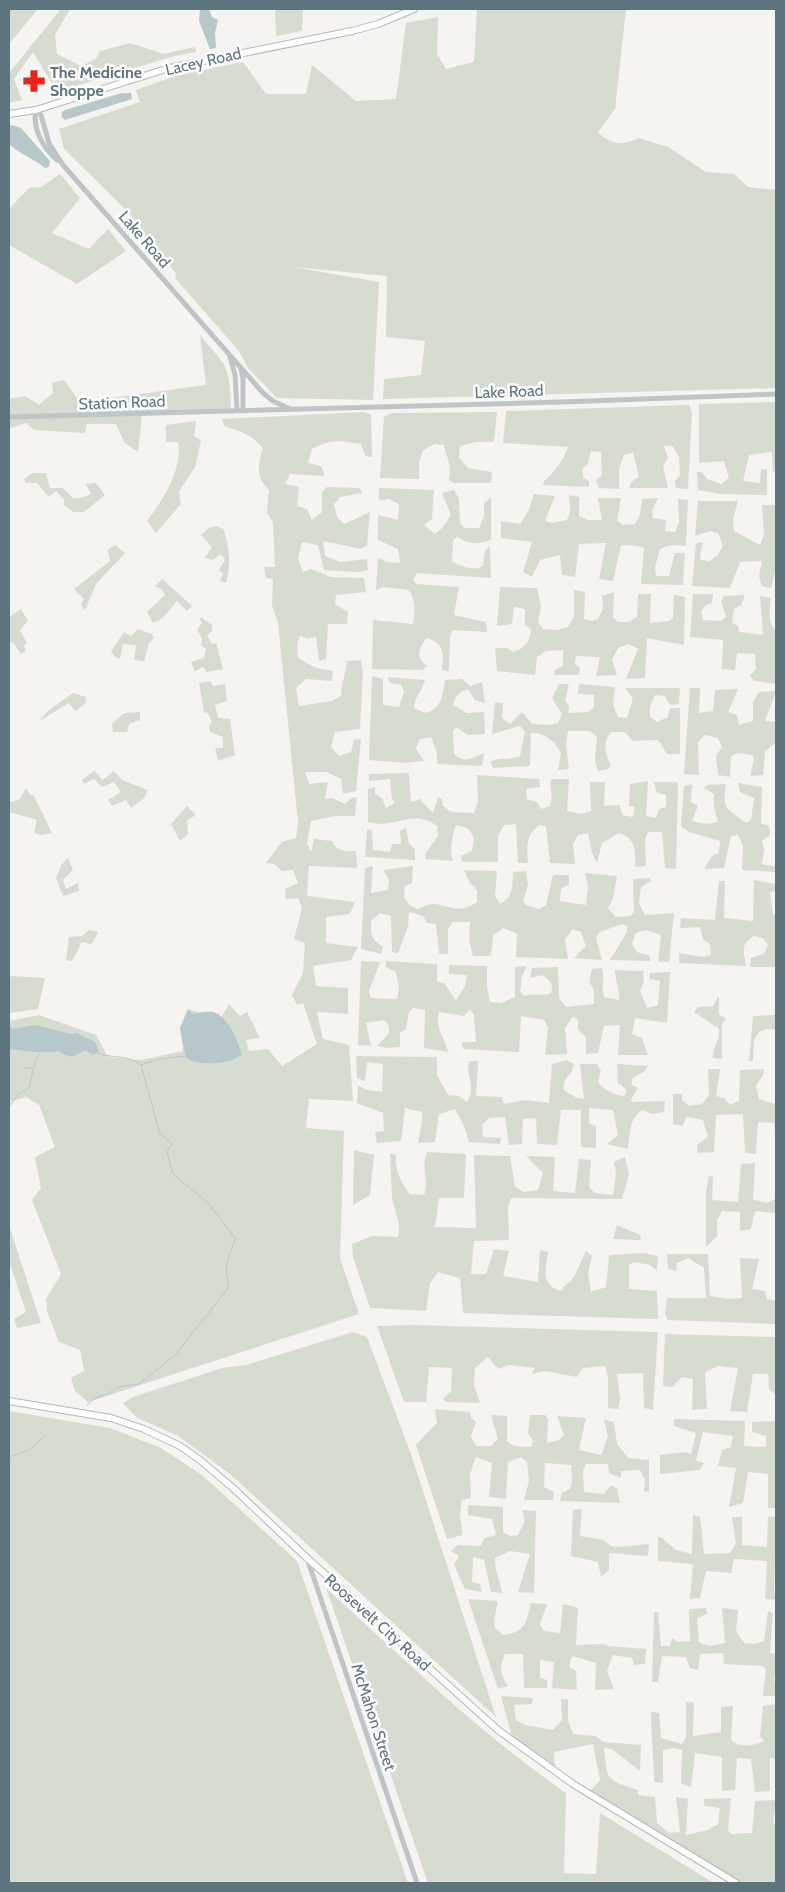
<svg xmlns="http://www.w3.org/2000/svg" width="785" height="1892" font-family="Cabin,sans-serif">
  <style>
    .green { fill: #d7dcd1 }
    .water { fill: #b7c8ca }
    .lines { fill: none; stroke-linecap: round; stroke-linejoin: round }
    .stream { stroke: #b7c8ca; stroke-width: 1 }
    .major-casing { stroke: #b2b8bb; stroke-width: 8 }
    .minor { stroke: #bec5c7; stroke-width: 5 }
    .major { stroke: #fff; stroke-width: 6 }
    .labels { text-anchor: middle; stroke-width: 5; stroke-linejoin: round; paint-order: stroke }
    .street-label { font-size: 16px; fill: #5d767e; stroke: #fff }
    .poi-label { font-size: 16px; font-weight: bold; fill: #5d767e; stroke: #fff; text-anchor: start }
  </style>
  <rect width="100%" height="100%" fill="#f5f4f0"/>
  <path class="green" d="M9,9H38L9,44Z
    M61,9H70L55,35L57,54L81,66L96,59L100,51L130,43L164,54L195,47L196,52L174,56L57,92L33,52L14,79L22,100L9,103V73Z
    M275,9H303L302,31L276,36Z
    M477,9H626L615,109L598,132C611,145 623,146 639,138L668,147L706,172L734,174L748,187L776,190V388L383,399L384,379L421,375L425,341L386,337L387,276L293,267L379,282L373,400L277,398L248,368L239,351L175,278L176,273L140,235L131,215L64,149L59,129L140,102L136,90L178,75L243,62L266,94H306L312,65L356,101L396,99L406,23L438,17L437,54L446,69L474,62Z
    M60,174L80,198L52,233L89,249L108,229L126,251L77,284L9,245V209L29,188L41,187Z
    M200,335C229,369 230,366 231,411L142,414L138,452L125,443L116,424H87L85,433L34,430L26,423L9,429V399L25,396L39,405L53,393L52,383L64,380L80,402L206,385Z
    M776,402V470L773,472L772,452L749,455L743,481L760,483L761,470L767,469V495L721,494L698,490L697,472H702L707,479L721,484L729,478L724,461L699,463V404Z
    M689,405L692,412L688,489L676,488L675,481L680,475L679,457L673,446H664L668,458L663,466L668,488H629L631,482L639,477L633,452L624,455L619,469V489L599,488L596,481L602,475L601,452L591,451L588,463L582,469L583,478L589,481V487L543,485L544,481C553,475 565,457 568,447L503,443L506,411Z
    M364,412L371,415L372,457L365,456L361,444C339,441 332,438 312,449L308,463L321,466L325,476L290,474L285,484L299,487L297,506L307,509L312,520L322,512V492L327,487L359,488L363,493L340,497L334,504L337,517L344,524L370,512L367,546L361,549L323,541L325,556L341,562L367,559L368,570L359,572L324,570L318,545L302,542L298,558L303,572L311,569L331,577L364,578L366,592L336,595L335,604L348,612L347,624H328L326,659L319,661L316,636L309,639L300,636L297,644L298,658L316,668L333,671L332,681L306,679L296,688L299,706L332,701L341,696C341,683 346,674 347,661L361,660L363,672L360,729L335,732L331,747L339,756L351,752L354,740L361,739L356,791L343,794L341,779L327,772H305L309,784L328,782L325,799L332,798L345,804L351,798L357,797L355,816H336L311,821L307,843L311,852L314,839L332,841C337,852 345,851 356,851L357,868L309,866L307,896L355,902L350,914L326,917V943L358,947L351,960L313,966L316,986L348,988V1014L317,1012L323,1039L349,1045L353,1101L309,1099L306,1128L344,1131L340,1258L359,1314L88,1402L75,1391L71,1378L84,1371L80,1350L59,1342L47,1312L46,1299L61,1274L32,1200L41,1188L35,1157L55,1147L39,1105L26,1097L9,1102V1021L39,1015L96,1035L108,1057L141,1060L183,1051L180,1028L187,1009L221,1018L229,1004L240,1016L247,1012L260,1038L246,1040L249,1051L268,1049L282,1066L317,1044L303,1003L297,1005L292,995L303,973L305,943L294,939L302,908L298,898L286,899L285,889L298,883L293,870L282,871L274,864L266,863L282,842L296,838L298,822L278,623L272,605L273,579L266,578L264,567H275L273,523L267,513L269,490C256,478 257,465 263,448C252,435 240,431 224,426L222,419Z
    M497,412L494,442H476L460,446L459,458L468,468L492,472L491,483H454L449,480C452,462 447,461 444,445L435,444L423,450L419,462V479L380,478L384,417L392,413Z
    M196,421L194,436L201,440L195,467L179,491L181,504L156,533L147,521C163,500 183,469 178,442H166V425Z
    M33,473H46L50,488H63L73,498H80L91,494L86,484L96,483L105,495L84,512H73L64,505V499L56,491L49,497L37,483H26L24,479Z
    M379,488L434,490L432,519L424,525L435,534L443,527L451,515L442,493L454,490L459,499L460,523L464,528H479L484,516V503L491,497V540C476,545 470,544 457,537L453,540L452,562C462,566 474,572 483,566L485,551L490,546L491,578L417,573L413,579L416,584L459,587L454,615L486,622L487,632L453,630L450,636L449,671L442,670C444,654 444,643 427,638C418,648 415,660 428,666L422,670L372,669L373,620L413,624C415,612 416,599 408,590L384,587L376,590L378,558L387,562L400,563L398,549L378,540V515L398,520L399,504L389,499L379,500Z
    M534,494L555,496L545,521L552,523L567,520L570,512L569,495L579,497V516L588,520H602L598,498H621L617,521L623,525L635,524L640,515L642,499L658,498L652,510L653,518L666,520L665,531L675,532L679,523L678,499L688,500L686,546L672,545L660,549L655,567L656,576H669L675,553H685L683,585L641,584L644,548L638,546L621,545L613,581L599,579L606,543L579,544L575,577L562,575L560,555L540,560L532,577L523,572L532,542L501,538V521L520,524L529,510Z
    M698,501H738L733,519L734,531L760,545L764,535L762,505H776V568L771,588L762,586L759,576L762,561L740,562L730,588L692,586L696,543L703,542L700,555L701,560L709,561L717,556L723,546L718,533L710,531L695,536Z
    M216,526L223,529C230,545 231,567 226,583L220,581L223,574L219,570L225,560L221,554L213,560L204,558L212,547L201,535L209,528Z
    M115,545L125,553L96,584L85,610L81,605L84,599L74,589L110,561L108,550Z
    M162,579L192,606L187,611L177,601L162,619L153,623L147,612L165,595L160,588L155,587Z
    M500,587L537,588L541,606L538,622L543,629L556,630L568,627L574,616V590L585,592L584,619L592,621L598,619L603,609L602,596L614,592L613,618L618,622H629L637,617L638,594H651L650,623L669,621L673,618L674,595L685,597L684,645L647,638L645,678L626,679L638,649L629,644L618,648L612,660L617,675L596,676L600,657L576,656L575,664L580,668L579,675H554L555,670L563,666V650L546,651L537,657L535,675L497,671L495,648H507L513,652C524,649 530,642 531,630L525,624V609L514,607L512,624L497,626Z
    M693,594H713L712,603L706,605L701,612L703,620L721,621L726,616L721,602L724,596L745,595L741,605L734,609L732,623L738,626L739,632L763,635L760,596L771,598C770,609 767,623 776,631V684L754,681L750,675L756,669L755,654L737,653L735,670L722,669L723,640L690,637Z
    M21,609L28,621L20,630L27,643L24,646L26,650L21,654L13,642L9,644V617Z
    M201,617L212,625V631L207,636L212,644L216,643L223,669L207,672L203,667L195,671L191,662L204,658L206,649L201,645L202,638L197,630L202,623L199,619Z
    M138,629L152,634L154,638L149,643L144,661L134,660L136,645L123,644L120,659L115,657L111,651L124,632L131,636Z
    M372,676L383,679V705L399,707L404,691L401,685L390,683L388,677L425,680C422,691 415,696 414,708L426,713C442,709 443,693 445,680L462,679L470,686L482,682L485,703L475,700L468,689C458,692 456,696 453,705L467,713L484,712L485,734L468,735L456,727L453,731L454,754C464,764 473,758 484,753L482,766L437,764V753L431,737L420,739L416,749L424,761L404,763L369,760Z
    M210,681L213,686L225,684L227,701L215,705L218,718L230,719L235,755L218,761L215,748H223V737L210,732L209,726L212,722L208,713L204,712L199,683Z
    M559,684H569L565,700L569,706L568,713L589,712L594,707V695L578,694L579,684L615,687L613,705L618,717L627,718L633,698L625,688H680L679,704L670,705L665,696L655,695L650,707V717L657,722L668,717L670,708H680V754H667L658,740L633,741L625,732H611C602,742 605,754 611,766L608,769L598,771L595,762L597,737L590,731H568L566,745L569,769L558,770L561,753C554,740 545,733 531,733L530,766L493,768L490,762C499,756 510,761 520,756L525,732L520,726L492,734L495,702L503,703L502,718L510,724L522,712L532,724L550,725L558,723L562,714L552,698Z
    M690,688H700L699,713L713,711L715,690L738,689L728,712L737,715L739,725L753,721V702L759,692L776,691L765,721L776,722V744L772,745L765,752L763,775L750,776L754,759L752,755L738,753L731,756L730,777L718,775L716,756L722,747L718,738L705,735L698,742L699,775L684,774Z
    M73,693L86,697L85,704L75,711L69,703L38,722L49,710Z
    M140,712V720L129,724L127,732H113L112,724L124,713Z
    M94,771L103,780L114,771L122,780L148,790L144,798L131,808L126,800L112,806L108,800L121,792L114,782L102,787L94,779L84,784L82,780Z
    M409,773L411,802L420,799L433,813L438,797L442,799L443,806L451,812L474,813L478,801L477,775L539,779L540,787L526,789L527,799L537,802L541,809L550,806C554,794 549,789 551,779H569L567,811L581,814L591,811L590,782H605L604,806L620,805L622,815L633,817L635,807L629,806L630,784L648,781L646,816L656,818L659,809L666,807V795L657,793L654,782H678L676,869L665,868L662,832H648L645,839L646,866L635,867C636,851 636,839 619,833L602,843L597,863L592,853L588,833L578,835L573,844L575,864L550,863L546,826L539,825C525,835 527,848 528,863H518L516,824L504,825L498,836V862H462L461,856L472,851L474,838L469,829L456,825C452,837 449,850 453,861L425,859L426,853L438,836L437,826C421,813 406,820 388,823C382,825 374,823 368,822V789L375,787V794L382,798L386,808L395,803L392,799L390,779L369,781V774Z
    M738,783L762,787L761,823L769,826L770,835L762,841L764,850L762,864L776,867V872L742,870L743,846L738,835L731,836L724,868L704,869L712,856L719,853L720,841L689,832L681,826L684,786L692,784L691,802L698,806L692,821L707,824L718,822L714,807V794L704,788L708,785L726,784C722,810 726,808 746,823L751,820L754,798L740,792Z
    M26,788L30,795L34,796L52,833L41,835L34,833L37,820L9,812V800L11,802L20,799Z
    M187,806L196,815L187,820L188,834L180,841L171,824Z
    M406,828L409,844L415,849V860L365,857L367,829L372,830L373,850L390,852L392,844H401L400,831Z
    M68,858L73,870L63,880L66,889L78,883L79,891L63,896L56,878L62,864Z
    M373,866L371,893L388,890L389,880L383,870L413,866L412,883L405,886L404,897L409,905L418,909C422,907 428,904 433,904C451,905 458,915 477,902V890L470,883L464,870L497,871L495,896L500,904C514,896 512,887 513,872L526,871L528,885L523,901L526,905L539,909L546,905L553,875H569V884L561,889L560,901L586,905L588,886L585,873L617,876L613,899L608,908L616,917L630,916L634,912L633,879L649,878L651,881L641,887L639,903L645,915L674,913L669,962H658L661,935L646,930L636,933L632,944L637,952L650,956V961L610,960L627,932V926L622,924L600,932L596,938L602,960L574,958L586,946L581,932L572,929L565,940L568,959L516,957L517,934L504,928L493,935L491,956H473L469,940L470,922H453L448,929V954H439L436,924L427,923L423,916L409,912L408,927L398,953L392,952L391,916L380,913L371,921C370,935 372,940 383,947L381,954L361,949L365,868Z
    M754,880L776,884V891L770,892L773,915H776V967H750L751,958L764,954L768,945L763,938L754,936C740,943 744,953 746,966L679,963V953L703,957L711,955L710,944L703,939L700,927L680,928L681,918L715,920L719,881H725L724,918L753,921Z
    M89,930L98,932L92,944L82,942L72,961L66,960L69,937L82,936Z
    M361,961L380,962L369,991L371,998L397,999L399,989L396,972L386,967V961L437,964V981L445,984L456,1001L465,986L467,975L449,974V965L487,966V987L490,1002L501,1003L515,997V967L527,966L522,976L520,992L524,996C534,993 542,997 551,993C554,983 550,980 542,975L530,978L532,968L558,967L559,998L566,1007L594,1004V990L589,982L592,969L602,968C605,979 601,987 604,997L619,1000C620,989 615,981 615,970L643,971L644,981L640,990L647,1008L658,1005L660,981L650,979L649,973L670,972L667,1023L635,1018L632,1034L642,1038L648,1055H618L620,1025L604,1026L598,1053L586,1054V1037L578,1030V1020L573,1016L565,1028L567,1054L545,1055L548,1028L544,1020L521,1016L519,1052L463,1049L462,1042H476L474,1015L470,1009L464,1016L439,1012C435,1032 444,1034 448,1052L424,1048L425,1010L413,1008L409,1012L406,1029L400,1033V1047L388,1048L377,1046L389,1033V1026L384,1020L366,1023L371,1046L358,1045Z
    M9,976L45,978L38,1009L9,1013Z
    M719,996V1014L726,1019L722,1024V1059L713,1058C712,1047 722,1039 718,1028L694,1012L698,1007L713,1006Z
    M776,1015V1030L767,1029L759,1032L754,1040L753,1061H749L753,1016Z
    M356,1056L437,1057V1075L448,1095L459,1096L467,1102C477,1086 465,1076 469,1061H478L476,1096L502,1097L504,1104L525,1100L549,1103L552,1064L567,1060L574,1064L572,1071L564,1082V1090L577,1098L584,1099L580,1064H597L601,1071L598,1082C605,1091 614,1095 624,1096L627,1090L618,1083L617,1064L648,1066L645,1071L633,1078L631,1084L638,1088L631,1099L632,1102L665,1101L664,1112L652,1114L642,1110C629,1119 630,1134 628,1149L607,1144L618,1135L613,1110L589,1108V1123L596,1126V1148L581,1147V1110H561L557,1145L537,1144L536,1118L523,1119L522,1144L509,1145L505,1117L489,1118L482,1125L483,1137L501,1138L500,1144L469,1142L464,1126L455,1109L439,1114L435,1142L418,1143L422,1122V1112L405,1108L401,1141L377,1143L375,1132L384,1131L383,1113L357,1103L358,1086L368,1090L382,1092L383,1064L367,1062L365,1081L357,1078Z
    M708,1069H720L716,1096L724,1098L730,1105L739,1101L740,1070L764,1069L763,1075L756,1086L759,1099L774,1104L776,1101V1142L774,1123L758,1122L756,1154L745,1153L743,1114L716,1115L714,1152L698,1153L697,1145L708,1137L703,1120L687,1117L682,1126L673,1124V1094H682V1100L689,1106L702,1104L709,1095Z
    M354,1150L374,1155L370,1195L353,1205Z
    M427,1152L466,1154L464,1198H439L435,1227L476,1228L474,1155L510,1156L515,1187L524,1192L538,1190L543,1173L526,1156L555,1157L553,1191L575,1193L579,1159L591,1160L589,1187L595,1193L613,1195L616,1173L614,1162L625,1157L629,1174L622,1199L511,1198L508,1207L509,1240L474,1241L471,1274H486L494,1249L509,1251L503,1276L538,1282L540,1250L548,1252C546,1269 540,1284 560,1291L574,1277L586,1251L592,1256L588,1273L591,1292L606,1287L609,1255L645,1253L658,1256L657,1271L650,1265L634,1262L629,1265V1289L657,1291L658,1319L463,1313L460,1278L438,1272L430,1283L426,1311L370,1308L353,1257L352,1244L372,1236L398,1237L399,1225L392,1198L390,1153L396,1155C395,1171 400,1181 410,1194L424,1195C430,1180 420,1169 427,1152Z
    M755,1163L753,1199L766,1203L775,1199L776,1191V1213L755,1211L751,1229L740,1231V1212L722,1211L717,1220V1236L706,1247V1191L709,1176L713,1177L712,1200L738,1202L741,1164Z
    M9,1225L41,1323L17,1328L14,1319L26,1312L9,1261Z
    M617,1225L640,1235L641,1240L613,1239Z
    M667,1254H708L710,1296L730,1299L742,1298L740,1258L759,1259L752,1289L765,1291L767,1299L776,1301V1324L668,1320L665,1314L667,1298H706L704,1268L688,1258L677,1263L676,1272L668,1268Z
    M413,1325L658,1332L653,1410L644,1408L643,1373L617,1374L620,1399L618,1409L608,1408V1378L605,1366L583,1368L577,1377L546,1371L531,1374L535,1368L509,1365L498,1369L488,1357L475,1368L474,1385L480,1403L447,1402L443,1399L451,1391L452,1368L429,1367L426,1402H404L377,1326Z
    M353,1332L367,1337L411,1454L496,1717L230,1474L178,1436L136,1417L123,1403L133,1397L222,1368L246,1365Z
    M665,1334L776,1337V1394L769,1390L768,1374H753L747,1412L730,1411L738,1368L718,1366L705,1372L707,1409L692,1410L693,1379L682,1377L672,1387L663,1386Z
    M435,1409L470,1412L471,1418L476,1422L471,1436L476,1446H491L498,1439L491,1415L507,1416V1441L514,1446L531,1447L533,1441L528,1433L530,1415H545L548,1419L547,1443L559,1440L564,1435L557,1416L586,1418L579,1450L601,1455L608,1436L604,1420L614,1422L617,1444L628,1458L649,1460V1492L644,1491L645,1480L640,1470L621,1471V1478L609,1473L608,1464H586L583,1470L584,1492L604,1494L611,1485L617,1488L620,1503L560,1501L562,1493L570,1489L572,1482L571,1465L545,1463L544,1487L554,1492L553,1500H524L529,1481L527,1462L521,1457L508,1462L506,1499L489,1497L492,1463L476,1457L470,1474L471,1498L462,1500L460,1516L463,1535L447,1539L416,1445L437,1423Z
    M9,1411L110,1428L161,1448L202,1475L297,1561L408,1883H9Z
    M674,1419L745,1421L744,1446L766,1447V1436L752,1432V1422L776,1421V1508H768V1474L748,1472L743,1503L729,1507L736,1468L718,1466L722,1450L731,1447L733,1436L703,1432L696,1461L704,1463L700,1470L660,1474V1455L685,1452L691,1454L696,1433L674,1426Z
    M468,1505L503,1507V1532L510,1536L518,1535L525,1521L522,1510L536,1511L534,1593L518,1592L530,1554L510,1551L495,1558C495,1574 500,1578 502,1593L491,1592L484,1560L473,1557L472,1582L480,1584L482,1592L465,1589L454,1565L459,1556L451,1551L458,1545L481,1546L484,1538L496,1535L492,1519L468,1515Z
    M582,1509L580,1536L603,1540L611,1546L617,1547L649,1544L648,1556L609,1553V1570L601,1577L598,1562L571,1556L573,1510Z
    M693,1515L700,1517L704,1554L730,1553L736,1543L732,1517H742V1545L767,1547L768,1516L776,1517L774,1591L776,1600L765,1599L767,1561L734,1559L731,1573L706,1571L700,1598L690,1599L693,1564L658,1561V1537L662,1538L676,1550L692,1554Z
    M326,1588C404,1659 479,1733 566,1793L564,1873L596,1874L600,1813L714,1883H428Z
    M468,1599L498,1601L494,1620L495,1628L503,1635C526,1632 526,1623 531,1603L547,1604L540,1624L544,1631L560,1633L563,1604L578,1608L576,1645L603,1644L608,1646L646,1649L645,1664L634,1665L632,1658L613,1655L607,1671L614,1689L595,1690L596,1663L572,1656L569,1667L576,1671L577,1690L552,1688L554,1662L540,1660V1678L547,1680V1688H524L523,1654H505C499,1666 500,1675 508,1686L498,1689Z
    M706,1608L707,1614L697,1618L699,1642L709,1646L725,1643L722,1608L738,1610L736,1631L744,1643L755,1644L764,1641L768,1611L773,1613L770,1653L776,1654V1674L774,1676L776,1696H763L766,1670L763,1666L724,1664L723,1653L700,1654L698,1670L690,1668L686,1657L662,1656L658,1682H652L654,1612H658L661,1646H670L672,1638L678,1642L690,1641L689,1609Z
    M501,1696L533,1698L532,1704L514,1705L516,1720L525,1725L553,1730L562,1720L561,1699H568V1720L573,1734L595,1736L604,1742L641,1745L640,1771L612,1749L604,1748C608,1782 605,1779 638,1790V1795L655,1797L657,1823L669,1833L680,1832L676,1797L688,1799L686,1835L708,1830L718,1824L720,1808L705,1806L703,1799L731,1798L728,1831L732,1834L752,1833L755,1801L776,1800L773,1823L776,1824V1883H742L590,1791L600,1780L593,1744L554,1752L555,1767L512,1737Z
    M686,1702H694L693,1736L721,1732V1707L733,1706L731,1740C739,1748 754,1746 764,1741L760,1736L763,1706L775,1704L776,1759L770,1758V1791L755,1792L751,1759L737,1758L735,1790L722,1791V1757L695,1753L691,1787L681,1783L682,1750L674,1748L663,1750V1783L654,1782C654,1759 651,1736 651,1712L659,1713L661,1738L682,1744L686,1737Z"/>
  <path class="water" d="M200,9H209L212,17L218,20L215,33L216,48L210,49L199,21Z
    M122,93H131L132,99L65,120L62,117V112L65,110Z
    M12,125L21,128L50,161L49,167L45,168C33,158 21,155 9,144V127Z
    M189,1009L192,1014C198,1013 207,1011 213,1012C229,1016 238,1042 242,1055C229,1064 201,1067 186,1058L180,1028Z
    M9,1024L12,1029L36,1025L71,1034L77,1033L95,1042L99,1052L92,1055L91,1052L85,1050C75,1056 70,1060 59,1051C44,1054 25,1051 9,1049Z"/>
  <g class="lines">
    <path class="stream" d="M83,1050L91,1052
      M141,1065L159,1059L186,1056
      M23,1068H32
      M9,1107L18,1094L29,1088L35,1061L41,1051
      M87,1405L95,1398L108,1394L117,1387L139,1384L153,1373L176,1354L226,1291L229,1284C222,1266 230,1256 235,1238L209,1204L173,1174L167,1152L172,1144L160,1134L141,1065C127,1054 113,1059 97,1053
      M9,1457L29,1450L45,1436"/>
    <defs>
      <path id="major" d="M9,114L36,110L169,68L352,31L378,24L414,9
        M9,1401L111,1418L144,1429L180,1446L200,1460L233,1488L307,1558L498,1730L573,1784L736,1883"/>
    </defs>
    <use href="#major" class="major-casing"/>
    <path class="minor" d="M36,110L41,115L49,143L63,165L263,393L273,401L290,409
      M36,110C32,128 43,148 57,160
      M230,357L235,375L237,410
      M240,366L243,378V410
      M9,417L562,402L776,394
      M307,1558L417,1883"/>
    <use href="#major" class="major"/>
  </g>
  <defs>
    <symbol id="pharmacy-bare" viewBox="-9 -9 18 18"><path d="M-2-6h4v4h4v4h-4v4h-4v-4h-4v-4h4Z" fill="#f02014" stroke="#fff" stroke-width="2.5" paint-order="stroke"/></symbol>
  </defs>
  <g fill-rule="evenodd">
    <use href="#pharmacy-bare" x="18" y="65" width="32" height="32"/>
  </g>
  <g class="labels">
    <g class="street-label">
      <text transform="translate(203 61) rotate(-13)" y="6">Lacey Road</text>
      <text transform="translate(145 239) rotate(49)" y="6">Lake Road</text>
      <text transform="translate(509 391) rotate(-2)" y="6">Lake Road</text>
      <text transform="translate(122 402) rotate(-2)" y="6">Station Road</text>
      <text transform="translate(378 1622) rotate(42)" y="6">Roosevelt City Road</text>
      <text transform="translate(374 1717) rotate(72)" y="6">McMahon Street</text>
    </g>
    <g class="poi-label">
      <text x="50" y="78">The Medicine<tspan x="50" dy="18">Shoppe</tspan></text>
    </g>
  </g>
  <rect width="785" height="1892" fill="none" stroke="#5d767e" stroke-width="20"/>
</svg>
